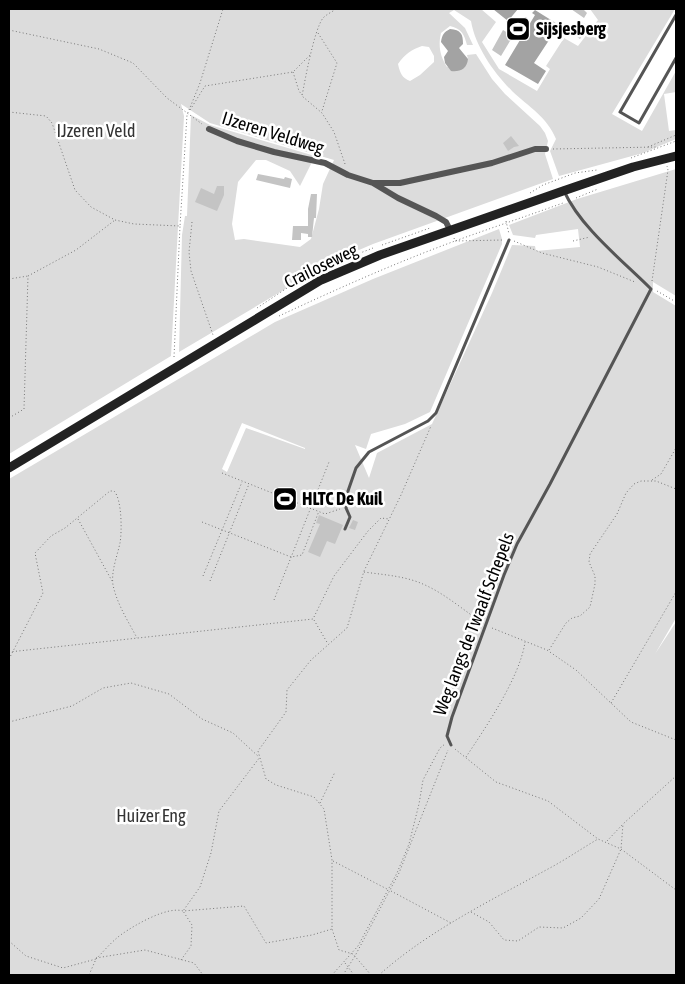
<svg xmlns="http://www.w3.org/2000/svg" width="685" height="984" font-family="'Asap Condensed',sans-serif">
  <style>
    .green { fill: #dcdcdc; fill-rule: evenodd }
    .water { fill: #a3a3a3 }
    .building { fill: #c4c4c4 }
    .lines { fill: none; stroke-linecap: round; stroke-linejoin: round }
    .path { stroke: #777; stroke-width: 1; stroke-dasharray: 1 2.5; stroke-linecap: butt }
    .lane { stroke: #555; stroke-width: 3 }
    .street { stroke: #555; stroke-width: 6 }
    .secondary { stroke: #222; stroke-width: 9 }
    .labels { text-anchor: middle; stroke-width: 5; stroke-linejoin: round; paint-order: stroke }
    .poi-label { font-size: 18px; font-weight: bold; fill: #000; stroke: #fff; text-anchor: start }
    .park-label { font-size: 18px; fill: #333; stroke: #fff }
    .street-label { font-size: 18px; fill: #000; stroke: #fff }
  </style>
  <rect width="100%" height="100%" fill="#fff"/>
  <path class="green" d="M9,9H481L496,22L482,42L499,69L537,91L550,69L546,66L564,38L578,46L598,20L590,9H675L612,114L642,131L676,71V92L664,94L669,131L676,130V139L643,153L559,176L550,151L556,139C547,117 529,107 512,91C494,73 475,46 471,21L454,10L449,13L465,28L473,45H467C464,34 462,29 450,26L441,33C438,46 440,56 447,67L468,59L467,55L476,54L492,79L505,94L540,126L545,133L548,141L545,154L553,179L373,244L331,262L179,352L182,235L185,216H187L191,115L210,125L315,156L300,186L290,171L266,160H256L238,182L232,224L235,240L244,239L300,247L311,239L319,209L323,184L334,160L210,123L181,104L184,116L171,356L9,454ZM422,46L429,47L434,56V62L420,75L410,81C402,78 400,73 398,64C405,54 411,50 422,46Z
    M676,169V296L653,282V292L676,306V618L655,654L676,622V975H9V479L275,322L373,279L499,229L502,239V244L430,412L405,424L371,434L366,449L355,445L369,478L377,453L432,424L492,293L512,245L535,246L536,251L580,247L578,229L536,235L535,238L513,235L509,225L577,199ZM242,423L305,448V449L246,428L227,472L222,469Z"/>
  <path class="water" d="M493,9H518L508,21Z
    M535,10L559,25L534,63L546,71L538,84L505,65L535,15L532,13Z
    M450,29C461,30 463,34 463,44L459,48L468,59C467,69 460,72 451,71L445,63L444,57L448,51L441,42C442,35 444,32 450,29Z"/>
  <path class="building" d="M571,9H583L587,13L584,18Z
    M581,22L589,26L580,39L573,34Z
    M503,30L513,36L501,56L492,50Z
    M511,136L519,146L514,147L508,151L503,143Z
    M258,174L284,179L285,177L292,179L290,188L256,180Z
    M217,186H224V195L217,211L195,202L201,188L214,194Z
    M311,194H317L316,218H314L312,237H308V234L301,233V240H292L293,226H308V209Z
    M319,515L343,525L335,544L327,541L320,557L308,552L320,524L316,523Z
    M353,520L358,522L355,530L349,528Z"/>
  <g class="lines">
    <path class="path" d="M336,9C332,12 327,14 323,18C314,30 305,80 302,96L322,113L334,132L345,164
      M9,30L99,49L133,63L167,98L202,124
      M318,33L337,63L322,111
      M293,72L299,91L302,95
      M190,110L205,86L293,72L311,54
      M9,112L46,116L52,123L75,190L91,207L115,220L134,224L180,226L187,115L200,83L223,9
      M648,147L676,135
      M553,149L656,147
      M631,158L676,141
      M530,193L543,185L575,173L597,170
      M576,198L598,189
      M506,221L509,234
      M192,222L189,252L191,271L213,335
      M454,238L455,241L503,240
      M514,241L542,253L598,267L635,282
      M573,241L590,237
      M382,245L430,228
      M324,269L337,262L373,248
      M9,279L28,276
      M652,281L668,170L667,166
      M657,291L676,302
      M257,308L287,288L309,276
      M279,316C337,289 395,263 455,241C491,228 527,216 563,203
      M174,357L180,226
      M9,418L24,409L28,276L76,250L115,220
      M222,473L325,514L340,509
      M652,480L661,474L676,448
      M78,519L112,581
      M202,522L291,557L302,555L319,511
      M364,572C385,575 406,576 425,585C445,594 462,609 480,621
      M203,576L242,482
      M210,581L249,484
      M274,600L329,462
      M314,620L328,644
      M492,628L547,650L576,670L631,722L676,740
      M549,650L566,623L572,618L580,616L590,607L595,584V576L589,562L590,554L617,514L626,493L634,484L641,481H656L676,489
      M9,652L313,619L334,576L368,531L381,518L389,519
      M9,659L43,593L35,553L51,536L65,528L110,491H114C122,499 122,532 120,543C117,557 111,571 113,585C117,604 128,621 137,638
      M611,703L676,592
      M9,722L72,706L103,688L131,683L169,694L202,719L233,733L259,757
      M455,749L496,782L548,801L598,839L621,849L676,890
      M466,757C486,727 520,677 525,642
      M320,803L335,772
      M607,841L623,824L676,776
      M333,861L387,889
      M391,891L451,923
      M471,912L489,922L504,940L518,941L539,927L563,928L581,918L599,899L621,849L623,824
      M9,941L26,956L63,968L96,959L89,975
      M96,958L145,950L194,963L203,975
      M96,959C104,951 112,941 122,934C135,925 167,906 183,911L244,906L266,943L312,935L332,929
      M181,960L191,946L192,925L183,911L200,887L211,853L219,811L260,757
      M345,963L354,975
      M332,975L358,946L397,873L409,844L419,804L423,780L440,748L445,744
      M343,975L355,956L399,873L448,750
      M371,975L353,954L339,950L332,929V860L324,809L314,797L276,785L266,779L258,751L286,712L287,690L311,660L347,628L364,571L401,495L431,426
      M379,975C428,931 490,901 548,869C565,860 581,849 598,839"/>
    <path class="lane" d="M676,15L620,112L639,123L676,58
      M345,529L350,517L346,508L348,491L356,468L369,452L428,421L436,413L509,240
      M451,745L447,736L452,717L504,575L517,544L550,484L651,289C622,260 581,228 564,191"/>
    <path class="street" d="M209,129L237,141L274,152L325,163L348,175L373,183L398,198L436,216L446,222L450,230
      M374,183H400L492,163L535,149H546"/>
    <path class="secondary" d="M9,468L321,280L380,255L563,191L633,167L676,156"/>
  </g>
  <defs>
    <symbol id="stadium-square" viewBox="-11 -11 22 22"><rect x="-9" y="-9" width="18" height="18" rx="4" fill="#000" stroke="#fff"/><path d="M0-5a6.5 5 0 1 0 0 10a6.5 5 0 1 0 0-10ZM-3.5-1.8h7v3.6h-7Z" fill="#fff"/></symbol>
  </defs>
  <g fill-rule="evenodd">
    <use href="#stadium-square" x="504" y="15" width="28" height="28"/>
    <use href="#stadium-square" x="271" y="485" width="28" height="28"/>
  </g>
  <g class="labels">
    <g class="poi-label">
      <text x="536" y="35">Sijsjesberg</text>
      <text x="302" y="505">HLTC De Kuil</text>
    </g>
    <g class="park-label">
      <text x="96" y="137">IJzeren Veld</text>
      <text x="151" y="822">Huizer Eng</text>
    </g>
    <g class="street-label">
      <text transform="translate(273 133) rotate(17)" y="6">IJzeren Veldweg</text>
      <text transform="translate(321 266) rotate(-26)" y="6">Crailoseweg</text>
      <text transform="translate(474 624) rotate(-69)" y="6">Weg langs de Twaalf Schepels</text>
    </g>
  </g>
  <rect width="685" height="984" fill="none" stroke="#000000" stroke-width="20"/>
</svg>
